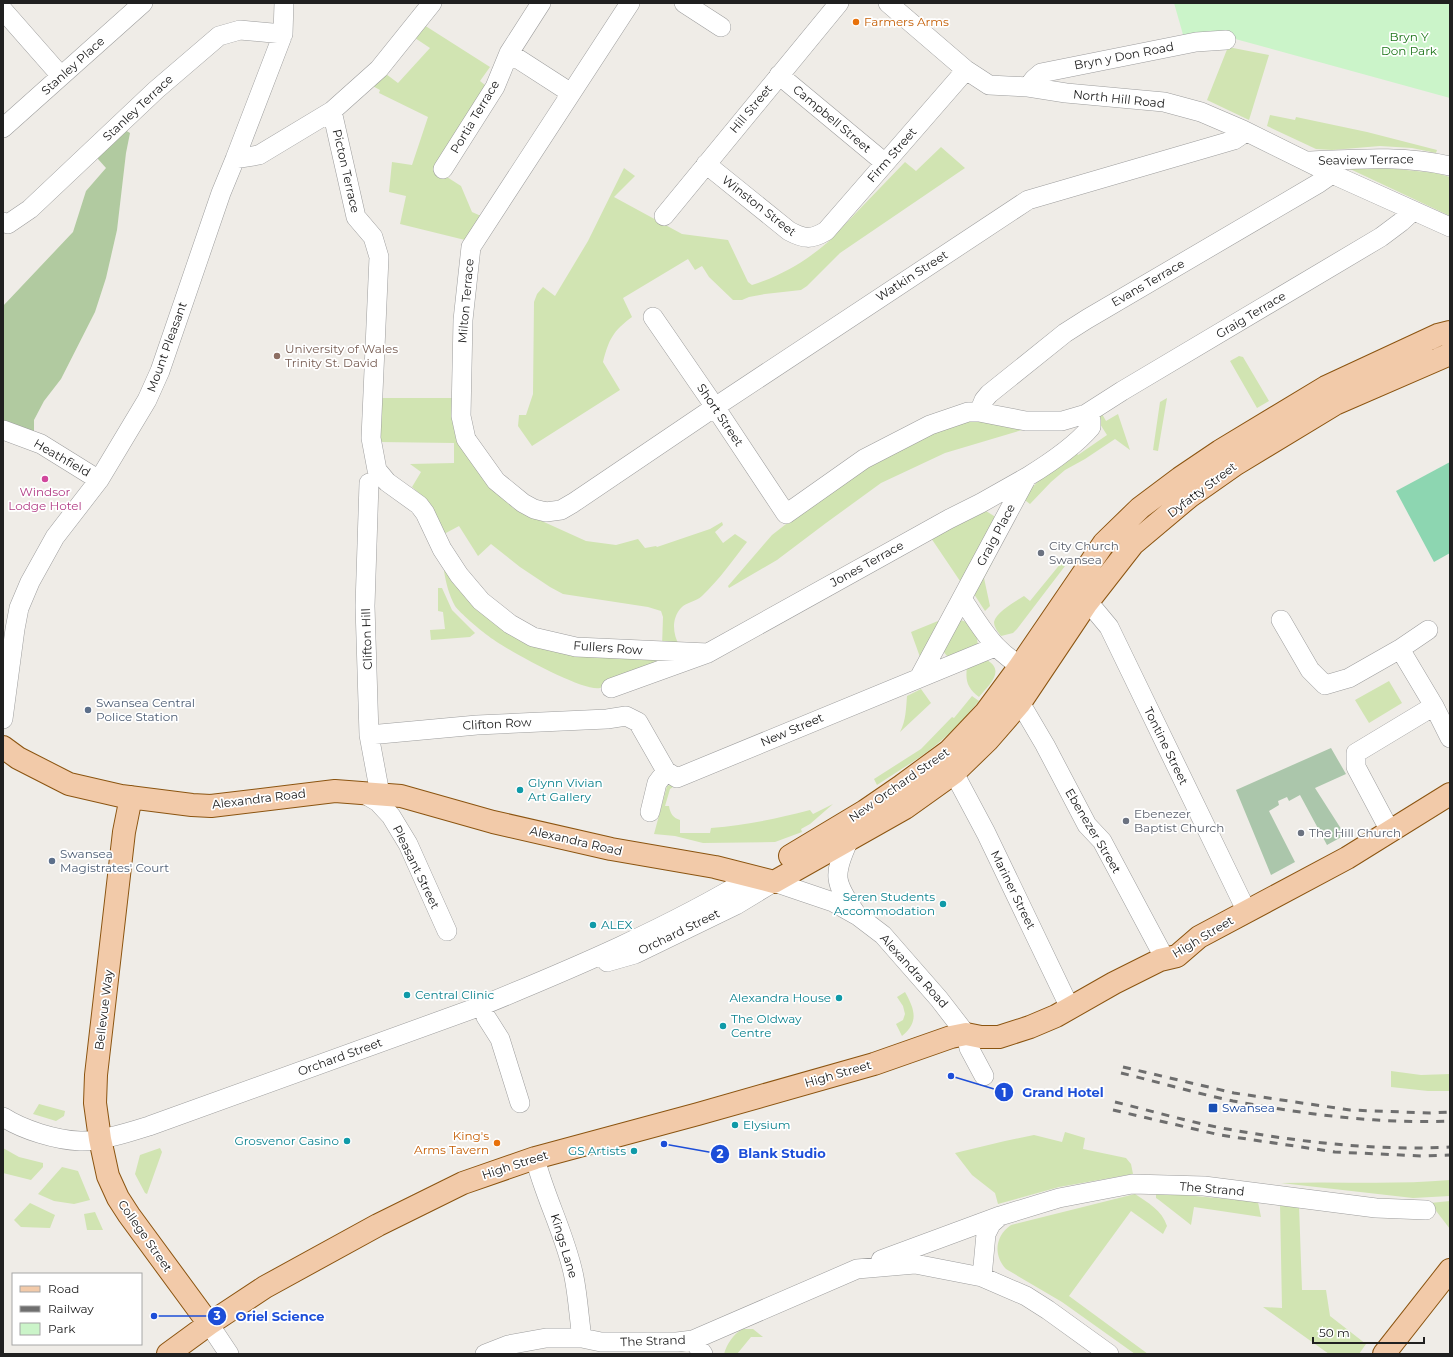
<svg xmlns="http://www.w3.org/2000/svg" width="1453" height="1357" font-family="Montserrat,sans-serif">
  <style>
    .grass { fill: #d1e4b2 }
    .forest { fill: #b1caa0 }
    .cemetery { fill: #abc6ab }
    .park { fill: #cbf4c9 }
    .pitch { fill: #8dd6b1 }
    .lines { fill: none; stroke-linecap: round; stroke-linejoin: round }
    .minor-casing { stroke: #9d9d9d; stroke-width: 20 }
    .major-casing { stroke: #8b5410; stroke-width: 24 }
    .minor { stroke: #fff; stroke-width: 19 }
    .major { stroke: #f2caa9; stroke-width: 22 }
    .rail { stroke: #6e6e6e; stroke-width: 3; stroke-dasharray: 8 8; stroke-linecap: butt }
    .food-dot { fill: #e8710a; stroke: #fff; stroke-width: 1.5 }
    .education-dot { fill: #8d6e63; stroke: #fff; stroke-width: 1.5 }
    .hotel-dot { fill: #d1479c; stroke: #fff; stroke-width: 1.5 }
    .worship-dot { fill: #6b7280; stroke: #fff; stroke-width: 1.5 }
    .service-dot { fill: #5c6f8a; stroke: #fff; stroke-width: 1.5 }
    .culture-dot { fill: #0f9aa8; stroke: #fff; stroke-width: 1.5 }
    .transit-dot { fill: #1a4fb4; stroke: #fff; stroke-width: 1.5 }
    .labels { text-anchor: middle; stroke-width: 3.5; stroke-linejoin: round; paint-order: stroke }
    .food-label { font-size: 12px; fill: #c56008; stroke: #fff; text-anchor: start }
    .park-label { font-size: 12px; fill: #1b7417; stroke: #fff }
    .street-label { font-size: 12px; fill: #202020; stroke: #fff }
    .education-label { font-size: 12px; fill: #785e54; stroke: #fff; text-anchor: start }
    .hotel-label { font-size: 12px; fill: #b23c85; stroke: #fff }
    .worship-label { font-size: 12px; fill: #5b616d; stroke: #fff; text-anchor: start }
    .service-label { font-size: 12px; fill: #4e5e75; stroke: #fff; text-anchor: start }
    .culture-label { font-size: 12px; fill: #0d838f; stroke: #fff; text-anchor: start }
    .transit-label { font-size: 12px; fill: #164399; stroke: #fff; text-anchor: start }
    .leader { fill: none; stroke: #1d4ed8; stroke-width: 1.5 }
    .callout-dot { fill: #1d4ed8; stroke: #fff; stroke-width: 1.5 }
    .mark-label { font-size: 12px; text-anchor: middle; font-weight: bold; fill: #fff }
    .callout-label { font-size: 13px; text-anchor: middle; font-weight: bold; fill: #1d4ed8; stroke: #fff; stroke-width: 3.5; stroke-linejoin: round; paint-order: stroke }
  </style>
  <rect width="100%" height="100%" fill="#efece7"/>
  <path class="grass" d="M424,25L490,67L480,81L485,85L487,92L436,170L461,186L472,212L481,216L465,240L400,224L406,196L389,192L392,162L412,165L428,117L379,93L380,90L369,84L382,71L398,83L430,48L415,38Z
    M1228,47L1269,55L1249,120L1207,100Z
    M1270,115L1295,120L1296,117L1367,132L1437,150L1436,153L1412,148L1380,146L1332,150L1316,149L1267,126Z
    M941,147L965,168L840,253L807,286L801,290L765,294L749,297L742,300H733L709,277L702,266L695,270L688,259L623,298L632,317C613,331 609,339 603,362L620,390L532,446L518,426L519,415H526L533,394L534,302L537,294L543,287L555,296L588,241L624,168L635,176L614,197L682,234L728,240L748,282L752,285C781,276 806,261 828,242L905,162L916,171Z
    M1376,167L1436,173L1450,177V216L1350,169Z
    M1239,356L1243,357L1269,401L1257,408L1230,361Z
    M380,398H454L457,441L482,476L513,508L586,541L616,545L638,539L645,548L656,546L657,547L710,529L722,522L723,525L715,532L723,543L735,534L747,542C733,560 719,580 702,596C696,602 686,602 681,608C671,619 673,634 679,645L662,647L663,617L661,611L648,607L563,594L550,587L520,567L491,544L478,556L459,526L444,534L428,501L412,487L421,472L410,464L454,463V443L379,442Z
    M1167,398L1158,451L1153,450L1160,402Z
    M1101,412L1106,421L1118,414L1130,450L1115,439L1085,459L1065,470L1051,482L1030,504L1022,498L1049,470L1074,450L1078,455L1107,435L1100,424L1099,413Z
    M969,419L1029,428L945,453L881,483L826,523L777,560L729,588L728,586L772,535L804,510L901,445Z
    M986,511L994,516L997,522L965,578L960,581L931,538Z
    M992,558L993,561L984,578L990,606L985,611L972,591Z
    M1061,563L1065,566L1017,629L1013,633L1001,636C998,632 994,627 994,622C996,612 1016,601 1024,596L1030,601Z
    M444,568L515,632L676,661L600,688C582,692 503,648 487,635C479,629 460,613 455,606C449,595 446,583 444,571Z
    M438,588H442L452,610L475,633L470,637L431,640L430,630L445,629L443,612L438,611Z
    M960,620L967,622L977,638L978,647L951,659L947,656L943,651Z
    M938,621L939,622L920,657L911,632Z
    M985,659C1007,670 989,685 979,697C968,688 965,682 967,667Z
    M1389,681L1402,703L1369,723L1355,700Z
    M921,689L931,703L900,732C906,721 906,708 907,696Z
    M972,696L979,701C967,715 956,728 943,739C923,757 899,770 877,785L874,779L921,749L952,717L954,718Z
    M672,784L673,787L670,789L665,806H669C670,813 673,818 680,820V833H710L711,828C747,825 775,819 810,810L813,814L833,804L810,824L801,829L802,832L775,842L703,843L675,836L654,834L667,786Z
    M905,992C915,1010 919,1022 902,1036L896,1024L903,1020L905,1014L903,1006L897,997Z
    M1391,1071L1421,1075L1450,1074V1091H1428L1391,1087Z
    M39,1104L65,1111L64,1116L56,1121L33,1114Z
    M1065,1132L1085,1138L1083,1149L1126,1158L1131,1164L1133,1174L1059,1187L998,1204L995,1193L972,1175L955,1153L1005,1141L1034,1135L1062,1142Z
    M3,1148L19,1157L43,1163V1167L31,1180L3,1173Z
    M160,1148L162,1152L147,1194L145,1193L135,1174L140,1155Z
    M62,1167L78,1171L90,1200L74,1204L54,1201L38,1194Z
    M1450,1180V1196L1413,1198L1281,1183C1337,1181 1394,1185 1450,1180Z
    M1156,1193L1195,1196L1258,1202L1261,1217L1194,1207L1191,1225L1159,1200L1156,1198Z
    M1135,1194C1148,1203 1162,1210 1167,1226L1163,1234L1131,1211L1069,1296L1148,1354H1135L1062,1302L1006,1269C993,1255 995,1236 1011,1225Z
    M1450,1201V1229L1430,1203Z
    M30,1203L55,1215L50,1228L21,1227L14,1220Z
    M1280,1203L1299,1205L1302,1290H1326L1330,1316L1366,1344L1359,1354H1329L1263,1307L1282,1308Z
    M95,1212L103,1230H87L84,1214Z
    M743,1329H753L763,1337H751L737,1354H724C727,1344 733,1334 743,1329Z"/>
  <path class="forest" d="M125,130L130,133L126,153L117,230L106,278L95,312L61,379L44,401L34,420V434L3,424V306L73,232L86,191L106,168L98,159L99,151Z"/>
  <path class="cemetery" d="M1331,748L1346,774L1315,788L1345,835L1327,845L1300,795L1289,801L1287,797L1278,801L1279,805L1269,811L1295,862L1271,875L1236,790Z"/>
  <path class="park" d="M1174,3H1450V98L1228,37L1184,38Z"/>
  <path class="pitch" d="M1450,462V553L1434,562L1396,491Z"/>
  <g class="lines">
    <defs>
      <path id="minor" d="M630,3L471,247L463,320L461,416L466,439L496,481L523,503L534,509L546,512L561,510L573,503L715,407L1028,200L1234,140L1240,136L1243,130
        M684,3L721,27
        M888,3L966,70L989,85L1028,87L1066,93L1164,102L1201,112L1243,130L1332,174L1450,227
        M3,10L61,76
        M509,53L571,93
        M779,75L885,163
        M1028,87L1034,79L1041,73L1196,42L1226,40
        M332,111L356,217L373,237L379,257L371,438L377,470L387,482L419,505L425,513L442,549L459,575L481,601L510,624L533,637L576,647L708,653
        M3,128L143,3
        M235,159L259,155L332,111L379,69L432,3
        M1308,161C1356,159 1403,155 1450,166
        M706,164L789,231C804,239 811,240 826,231L966,70
        M443,169L495,87L509,53L541,3
        M664,216L839,3
        M3,222L8,224L30,209L156,90L219,36L240,30L283,34
        M653,317L715,407L786,514L864,459L930,425L968,412H979L1026,421H1062L1086,414L1122,391L1381,237L1401,222L1413,211
        M979,412L984,400L989,394L1065,333L1087,319L1319,183L1332,174
        M3,430L41,444L99,480
        M369,483L365,606L369,735L380,794
        M1075,596L1094,609L1109,627L1247,912
        M962,599C984,631 995,655 1033,672
        M1281,620L1310,670L1325,685L1349,678L1400,649L1434,706L1450,738
        M1400,649L1428,630
        M919,678L1027,477C1050,463 1074,447 1091,427V420L1086,414
        M611,688L708,653L949,519L981,503L1027,477
        M1020,703L1025,711L1045,745L1087,825L1102,841L1165,959
        M3,719L15,629L19,608L30,582L55,537L99,480L147,400L160,371L221,193L235,159L283,34L284,3
        M369,735L477,725L607,719L626,716L638,722L666,771L657,783L650,812
        M666,771L677,778L995,647
        M954,773L986,833L1070,1008
        M361,792L378,802L391,816L408,844L447,931
        M1390,831L1356,767V753L1434,706
        M848,842C833,875 834,882 855,912
        M607,962L635,954L736,905L774,882L833,902L858,916L883,935L939,999L966,1034L969,1048L984,1076
        M486,1017L500,1039L520,1103
        M3,1117C23,1130 56,1140 80,1141C99,1142 130,1132 149,1126L481,1006C574,968 668,928 754,876
        M535,1158C545,1198 566,1236 574,1277C578,1297 579,1318 582,1338
        M881,1260L1000,1216
        M982,1277L986,1234L991,1224L1000,1216L1059,1198L1132,1184L1204,1186L1376,1208L1426,1210
        M209,1324L229,1354
        M693,1340L703,1354
        M485,1354L508,1345L546,1338H582L601,1342H677L693,1340L857,1269L915,1264L982,1277L1026,1296L1048,1310L1109,1354"/>
      <path id="major" d="M3,747L18,758L69,784L121,796L192,805L211,806L335,791L401,796L493,822L611,849L715,867L774,882L905,808L954,773L988,740L1020,703L1087,603L1133,544L1189,497L1236,464L1335,404L1450,354
        M131,797L124,832L96,1075L95,1103L100,1139L108,1176L118,1198L129,1215L209,1324
        M790,856L865,811L900,787L949,751L986,712L1020,666L1104,543L1140,508L1180,478L1220,451L1326,387L1438,335L1450,332
        M168,1354L209,1324L265,1287L378,1225L463,1183L535,1158L698,1114L874,1064L951,1037L966,1034L981,1037H999L1030,1027L1056,1016L1114,983L1160,960L1177,956L1199,937L1347,858L1450,794
        M1384,1354L1450,1270"/>
    </defs>
    <use href="#minor" class="minor-casing"/>
    <use href="#major" class="major-casing"/>
    <use href="#minor" class="minor"/>
    <use href="#major" class="major"/>
    <path class="rail" d="M1123,1067L1234,1093L1350,1110L1430,1113L1450,1112
      M1121,1073C1158,1082 1195,1093 1233,1101C1304,1114 1377,1124 1450,1121
      M1115,1102C1152,1111 1189,1122 1227,1129C1300,1142 1375,1151 1450,1147
      M1113,1110L1220,1135L1335,1152L1422,1156L1450,1155"/>
  </g>
  <g class="food-dot">
    <circle cx="856" cy="22" r="4"/>
    <circle cx="497" cy="1143" r="4"/>
  </g>
  <circle class="education-dot" cx="277" cy="356" r="4"/>
  <circle class="hotel-dot" cx="45" cy="479" r="4"/>
  <g class="worship-dot">
    <circle cx="1041" cy="553" r="4"/>
    <circle cx="1126" cy="821" r="4"/>
    <circle cx="1301" cy="833" r="4"/>
  </g>
  <g class="service-dot">
    <circle cx="88" cy="710" r="4"/>
    <circle cx="52" cy="861" r="4"/>
  </g>
  <g class="culture-dot">
    <circle cx="520" cy="790" r="4"/>
    <circle cx="943" cy="904" r="4"/>
    <circle cx="593" cy="925" r="4"/>
    <circle cx="407" cy="995" r="4"/>
    <circle cx="839" cy="998" r="4"/>
    <circle cx="723" cy="1026" r="4"/>
    <circle cx="735" cy="1125" r="4"/>
    <circle cx="347" cy="1141" r="4"/>
    <circle cx="634" cy="1151" r="4"/>
  </g>
  <rect class="transit-dot" x="1208" y="1103" width="10" height="10" rx="2"/>
  <g class="labels">
    <g class="food-label">
      <text x="864" y="26">Farmers Arms</text>
      <text x="489" y="1140" text-anchor="end">King's<tspan x="489" dy="14">Arms Tavern</tspan></text>
    </g>
    <g class="park-label">
      <text x="1409" y="41">Bryn Y<tspan x="1409" dy="14">Don Park</tspan></text>
    </g>
    <g class="street-label">
      <text transform="translate(1124 56) rotate(-11)" y="4">Bryn y Don Road</text>
      <text transform="translate(73 66) rotate(-42)" y="4">Stanley Place</text>
      <text transform="translate(1119 99) rotate(6)" y="4">North Hill Road</text>
      <text transform="translate(138 108) rotate(-43)" y="4">Stanley Terrace</text>
      <text transform="translate(751 109) rotate(-50)" y="4">Hill Street</text>
      <text transform="translate(475 117) rotate(-59)" y="4">Portia Terrace</text>
      <text transform="translate(832 119) rotate(40)" y="4">Campbell Street</text>
      <text transform="translate(892 155) rotate(-49)" y="4">Firm Street</text>
      <text transform="translate(1366 160) rotate(-1)" y="4">Seaview Terrace</text>
      <text transform="translate(346 171) rotate(77)" y="4">Picton Terrace</text>
      <text transform="translate(759 206) rotate(38)" y="4">Winston Street</text>
      <text transform="translate(912 276) rotate(-33)" y="4">Watkin Street</text>
      <text transform="translate(1148 283) rotate(-30)" y="4">Evans Terrace</text>
      <text transform="translate(466 301) rotate(-85)" y="4">Milton Terrace</text>
      <text transform="translate(1251 315) rotate(-31)" y="4">Graig Terrace</text>
      <text transform="translate(167 347) rotate(-70)" y="4">Mount Pleasant</text>
      <text transform="translate(720 415) rotate(56)" y="4">Short Street</text>
      <text transform="translate(62 458) rotate(30)" y="4">Heathfield</text>
      <text transform="translate(1202 490) rotate(-37)" y="4">Dyfatty Street</text>
      <text transform="translate(996 535) rotate(-62)" y="4">Graig Place</text>
      <text transform="translate(867 564) rotate(-29)" y="4">Jones Terrace</text>
      <text transform="translate(367 639) rotate(-92)" y="4">Clifton Hill</text>
      <text transform="translate(608 648) rotate(4)" y="4">Fullers Row</text>
      <text transform="translate(497 724) rotate(-3)" y="4">Clifton Row</text>
      <text transform="translate(792 730) rotate(-23)" y="4">New Street</text>
      <text transform="translate(1166 746) rotate(64)" y="4">Tontine Street</text>
      <text transform="translate(899 785) rotate(-35)" y="4">New Orchard Street</text>
      <text transform="translate(259 799) rotate(-7)" y="4">Alexandra Road</text>
      <text transform="translate(1093 831) rotate(59)" y="4">Ebenezer Street</text>
      <text transform="translate(576 841) rotate(13)" y="4">Alexandra Road</text>
      <text transform="translate(416 867) rotate(64)" y="4">Pleasant Street</text>
      <text transform="translate(1013 890) rotate(64)" y="4">Mariner Street</text>
      <text transform="translate(679 932) rotate(-26)" y="4">Orchard Street</text>
      <text transform="translate(1203 937) rotate(-31)" y="4">High Street</text>
      <text transform="translate(914 971) rotate(48)" y="4">Alexandra Road</text>
      <text transform="translate(104 1010) rotate(-83)" y="4">Bellevue Way</text>
      <text transform="translate(340 1057) rotate(-20)" y="4">Orchard Street</text>
      <text transform="translate(838 1074) rotate(-16)" y="4">High Street</text>
      <text transform="translate(515 1165) rotate(-18)" y="4">High Street</text>
      <text transform="translate(1212 1189) rotate(5)" y="4">The Strand</text>
      <text transform="translate(145 1236) rotate(55)" y="4">College Street</text>
      <text transform="translate(564 1246) rotate(73)" y="4">Kings Lane</text>
      <text transform="translate(653 1341) rotate(-2)" y="4">The Strand</text>
    </g>
    <g class="education-label">
      <text x="285" y="353">University of Wales<tspan x="285" dy="14">Trinity St. David</tspan></text>
    </g>
    <g class="hotel-label">
      <text x="45" y="496">Windsor<tspan x="45" dy="14">Lodge Hotel</tspan></text>
    </g>
    <g class="worship-label">
      <text x="1049" y="550">City Church<tspan x="1049" dy="14">Swansea</tspan></text>
      <text x="1134" y="818">Ebenezer<tspan x="1134" dy="14">Baptist Church</tspan></text>
      <text x="1309" y="837">The Hill Church</text>
    </g>
    <g class="service-label">
      <text x="96" y="707">Swansea Central<tspan x="96" dy="14">Police Station</tspan></text>
      <text x="60" y="858">Swansea<tspan x="60" dy="14">Magistrates' Court</tspan></text>
    </g>
    <g class="culture-label">
      <text x="528" y="787">Glynn Vivian<tspan x="528" dy="14">Art Gallery</tspan></text>
      <text x="935" y="901" text-anchor="end">Seren Students<tspan x="935" dy="14">Accommodation</tspan></text>
      <text x="601" y="929">ALEX</text>
      <text x="415" y="999">Central Clinic</text>
      <text x="831" y="1002" text-anchor="end">Alexandra House</text>
      <text x="731" y="1023">The Oldway<tspan x="731" dy="14">Centre</tspan></text>
      <text x="743" y="1129">Elysium</text>
      <text x="339" y="1145" text-anchor="end">Grosvenor Casino</text>
      <text x="626" y="1155" text-anchor="end">GS Artists</text>
    </g>
    <g class="transit-label">
      <text x="1222" y="1112">Swansea</text>
    </g>
  </g>
  <path class="leader" d="M951 1076L1004 1092M664 1144L720 1154M154 1316L217 1316"/>
  <g class="callout-dot">
    <circle cx="951" cy="1076" r="4"/>
    <circle cx="664" cy="1144" r="4"/>
    <circle cx="154" cy="1316" r="4"/>
    <circle cx="1004" cy="1092" r="10"/>
    <circle cx="720" cy="1154" r="10"/>
    <circle cx="217" cy="1316" r="10"/>
  </g>
  <g class="mark-label">
    <text x="1004" y="1097">1</text>
    <text x="720" y="1158">2</text>
    <text x="217" y="1320">3</text>
  </g>
  <g class="callout-label">
    <text x="1063" y="1097">Grand Hotel</text>
    <text x="782" y="1158">Blank Studio</text>
    <text x="280" y="1321">Oriel Science</text>
  </g>
  <rect width="1453" height="1357" fill="none" stroke="#202020" stroke-width="8"/>
  <rect x="12" y="1273" width="130" height="72" fill="#ffffff" stroke="#a6a6a6"/>
  <rect x="20" y="1286" width="20" height="6" fill="#f2caa9" stroke="#a6a6a6"/>
  <text x="48" y="1293" font-size="12" fill="#202020">Road</text>
  <rect x="20" y="1306" width="20" height="6" fill="#6e6e6e" stroke="#a6a6a6"/>
  <text x="48" y="1313" font-size="12" fill="#202020">Railway</text>
  <rect x="20" y="1323" width="20" height="12" fill="#cbf4c9" stroke="#a6a6a6"/>
  <text x="48" y="1333" font-size="12" fill="#202020">Park</text>
  <path d="M1313 1337v6h111v-6" fill="none" stroke="#202020" stroke-width="2"/>
  <text x="1319" y="1337" font-size="12" fill="#202020" stroke="#ffffff" stroke-width="3" paint-order="stroke">50 m</text>
</svg>
